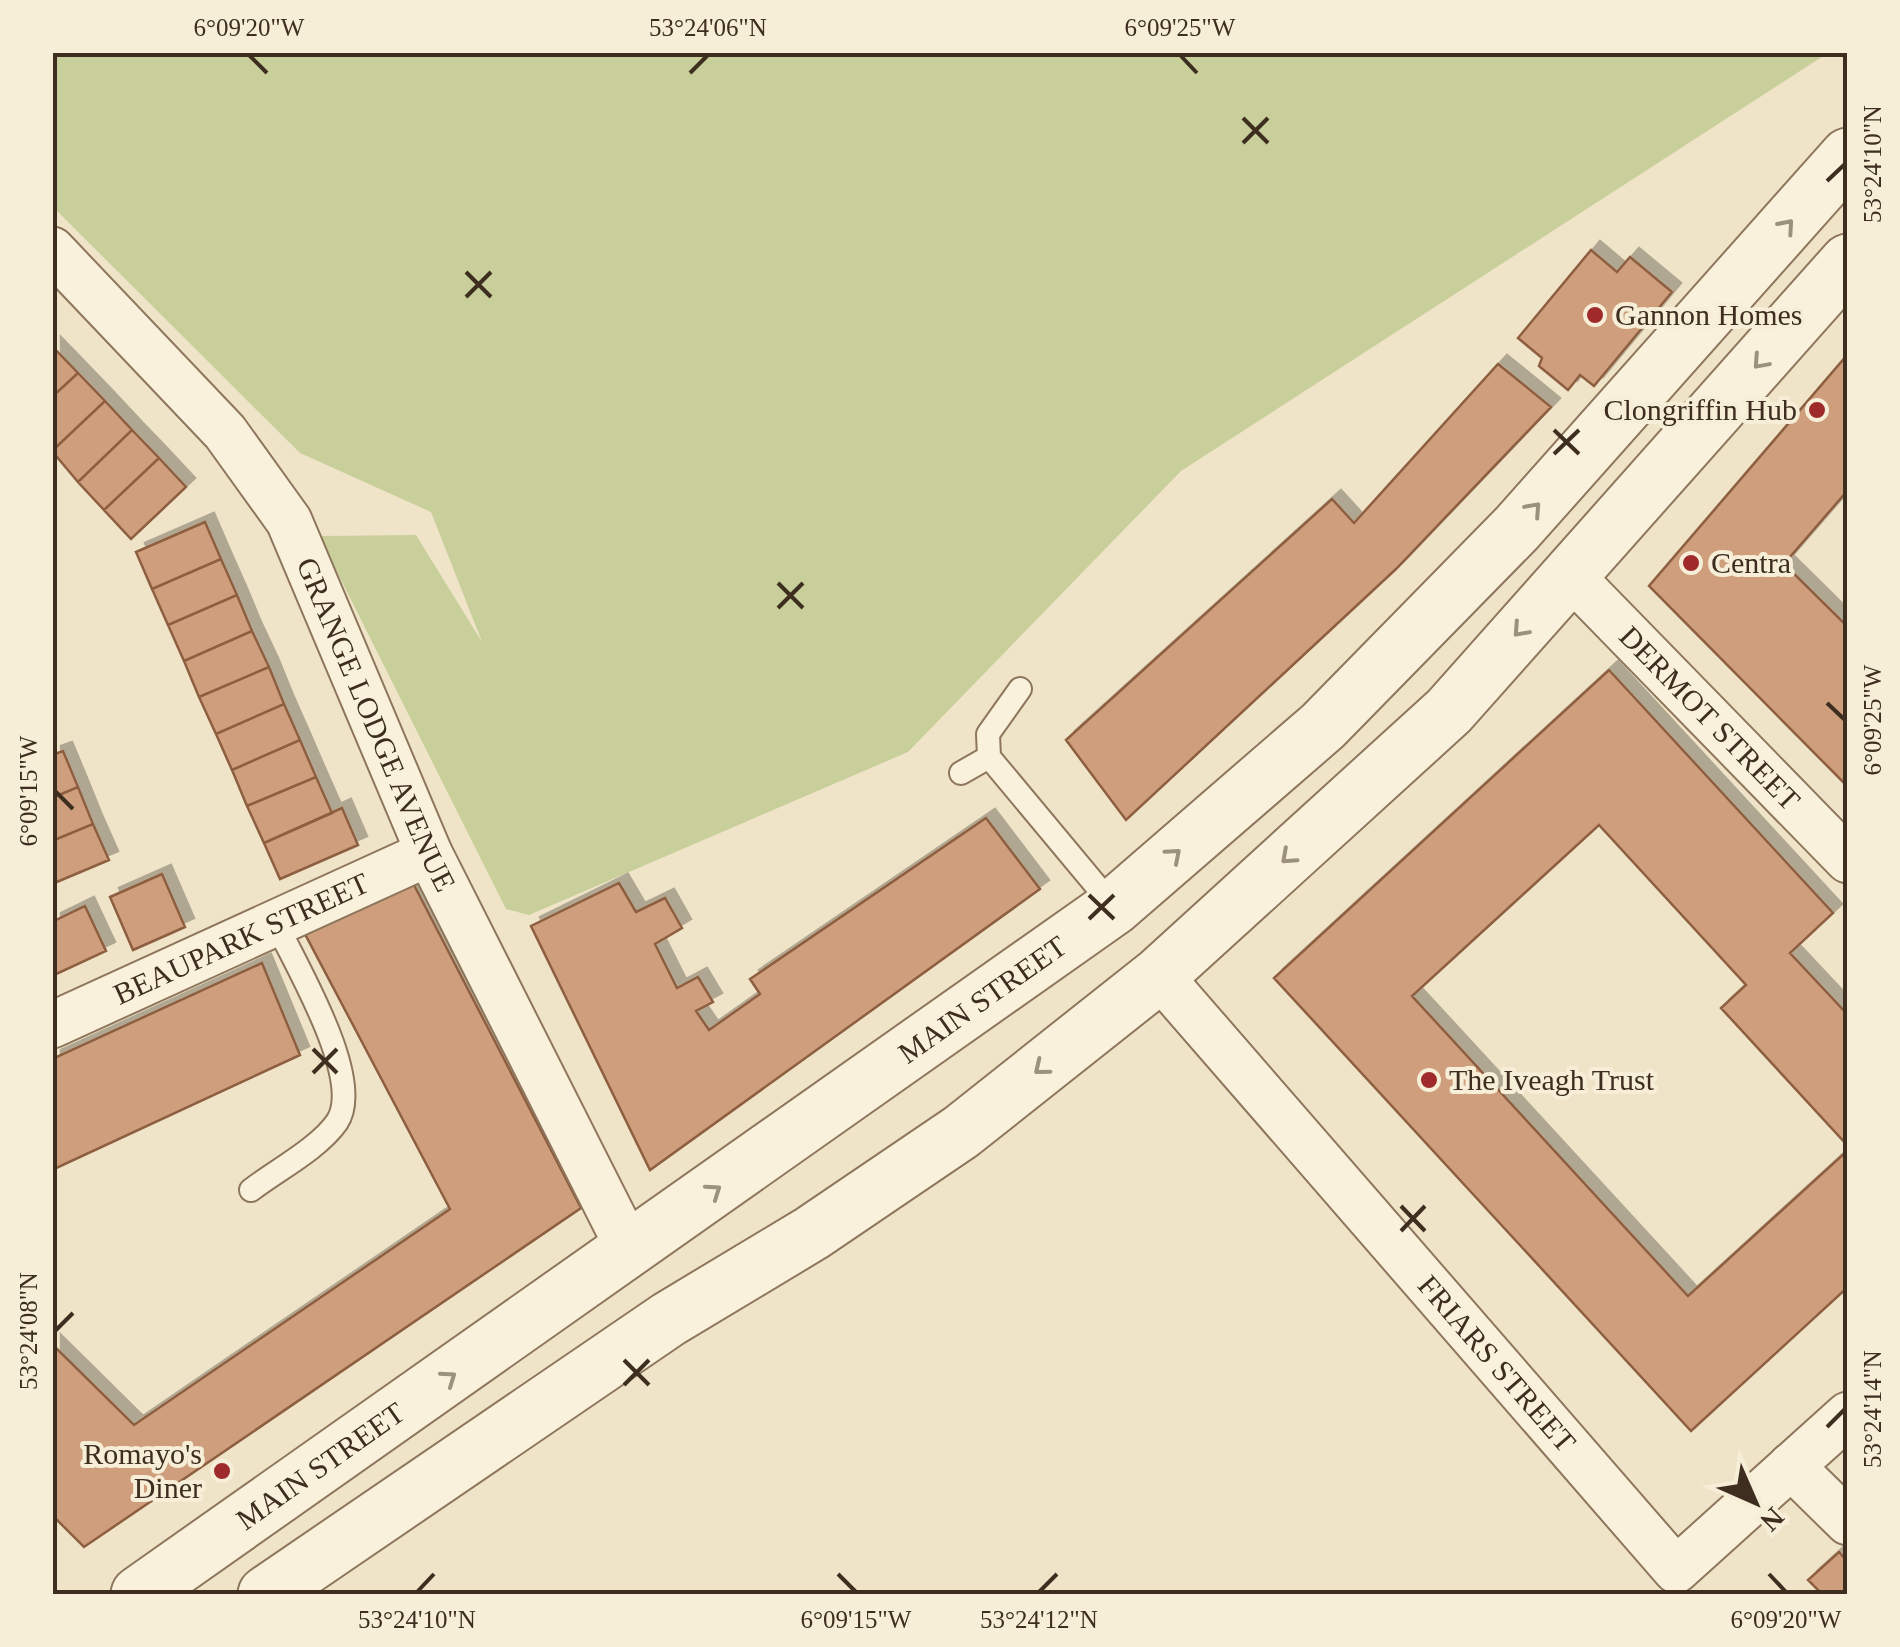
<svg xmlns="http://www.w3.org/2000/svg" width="1900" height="1647" font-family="Georgia,serif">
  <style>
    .green { fill: #c9cf9b }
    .building { fill: #cf9f7d; stroke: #8d5f41; stroke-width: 2.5; filter: url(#shadow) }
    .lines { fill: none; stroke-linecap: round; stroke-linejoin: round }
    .service-casing { stroke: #8d765c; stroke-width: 26 }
    .minor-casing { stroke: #8d765c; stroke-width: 49 }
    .tertiary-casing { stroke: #8d765c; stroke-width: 59 }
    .service { stroke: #faf1dc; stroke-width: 22 }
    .minor { stroke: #faf1dc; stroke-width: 45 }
    .tertiary { stroke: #faf1dc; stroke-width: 55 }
    .oneway { stroke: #9c907e }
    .ticks { fill: none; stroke: #3d2e20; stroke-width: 4 }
    .poi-dot { fill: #9e2a2b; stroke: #f7eed8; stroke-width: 4 }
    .labels { text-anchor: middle; stroke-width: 8; stroke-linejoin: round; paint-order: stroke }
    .poi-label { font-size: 30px; fill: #3d2e20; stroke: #f7eed8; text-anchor: start }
    .street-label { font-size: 30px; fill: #3d2e20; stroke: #f7eed8 }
    .neatline { fill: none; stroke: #3d2e20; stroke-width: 4 }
    .ticks-label { font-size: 25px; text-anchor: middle; fill: #3d2e20 }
  </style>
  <defs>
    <filter id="shadow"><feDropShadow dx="9" dy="-9" stdDeviation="0" flood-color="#0004"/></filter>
  </defs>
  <rect width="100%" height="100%" fill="#f0e4c8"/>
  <path class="green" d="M52,53H1828L1181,471L908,752L529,915L506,909L319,536L416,535L482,642L431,512L300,453L53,207Z"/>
  <path class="building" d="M1591,250L1617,272L1630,257L1672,292L1594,386L1580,375L1568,390L1539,366L1542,358L1518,338Z
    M52,346L78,373L52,397Z
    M1848,354V490L1784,564L1848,627V787L1649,586Z
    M1498,364L1551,407L1396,569L1126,820L1066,740L1332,499L1354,523Z
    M78,373L105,401L52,451V397Z
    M105,401L132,430L78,482L52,451Z
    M132,430L159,458L104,510L78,482Z
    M159,458L186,487L131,539L104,510Z
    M205,522L221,559L152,589L136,552Z
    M221,559L237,595L168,625L152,589Z
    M237,595L252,631L184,661L168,625Z
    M252,631L269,667L199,697L184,661Z
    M269,667L284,704L216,734L199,697Z
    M1609,670L1833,913L1790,953L1848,1015V1146L1721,1008L1746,985L1599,825L1412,996L1688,1296L1848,1150V1287L1691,1431L1274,978Z
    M284,704L300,740L232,770L216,734Z
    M300,740L316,777L247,806L232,770Z
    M63,751L78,787L52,798V755Z
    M316,777L332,813L264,843L247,806Z
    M78,787L93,824L52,841V798Z
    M342,808L358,845L280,879L264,843Z
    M986,818L1040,889L650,1170L531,926L619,883L636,912L665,898L682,928L655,944L677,988L698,977L713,1002L696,1011L709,1030L760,994L750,979Z
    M93,824L109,860L52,884V841Z
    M162,874L185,927L133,950L110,897Z
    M413,883L581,1208L84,1547L52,1515V1344L134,1425L450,1209L305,934Z
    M85,906L106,951L52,976V922Z
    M262,963L300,1055L52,1170V1059Z
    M1839,1552L1848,1562V1594H1822L1808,1580Z"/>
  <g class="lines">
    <defs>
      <path id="service" d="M1020,689L988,734L989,757L1114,907
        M961,773L989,757
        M251,1190C277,1170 318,1149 337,1122C365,1080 296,966 277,925"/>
      <g id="minor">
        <path id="s1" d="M52,250L225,432L289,521L429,853L630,1251"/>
        <path id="s2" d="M1570,575L1848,860"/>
        <path id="s3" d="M1159,975L1676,1570L1848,1415"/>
        <path id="s4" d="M52,1025L429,853"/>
        <path d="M1791,1466L1848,1522"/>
      </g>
      <g id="tertiary">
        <path id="s5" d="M139,1594L1114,907L1323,726L1517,528L1848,156"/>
        <path d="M266,1594L669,1319L812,1233L961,1132L1159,975L1449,711L1848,262"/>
      </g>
    </defs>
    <use href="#service" class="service-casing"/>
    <use href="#minor" class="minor-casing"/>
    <use href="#tertiary" class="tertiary-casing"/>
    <use href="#service" class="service"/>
    <use href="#minor" class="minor"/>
    <use href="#tertiary" class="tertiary"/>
  </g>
  <defs><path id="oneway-chevron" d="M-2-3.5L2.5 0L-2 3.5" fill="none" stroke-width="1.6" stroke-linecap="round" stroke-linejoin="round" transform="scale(2.5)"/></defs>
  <g class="oneway">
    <use href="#oneway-chevron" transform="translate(1787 226) rotate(-49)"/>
    <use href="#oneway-chevron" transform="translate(1760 362) rotate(132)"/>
    <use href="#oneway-chevron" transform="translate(1534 509) rotate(-48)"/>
    <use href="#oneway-chevron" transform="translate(1520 630) rotate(132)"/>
    <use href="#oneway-chevron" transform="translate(1174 855) rotate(-41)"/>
    <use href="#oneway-chevron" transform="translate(1288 857) rotate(138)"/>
    <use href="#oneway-chevron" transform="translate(1041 1068) rotate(141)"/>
    <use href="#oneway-chevron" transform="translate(714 1191) rotate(-35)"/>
    <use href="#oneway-chevron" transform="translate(449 1378) rotate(-35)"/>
  </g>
  <path class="ticks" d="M249,55L267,73M1180,55L1197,73M690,73L708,55M1243,118L1268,143M1243,143L1268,118M1827,181L1845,164M466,272L491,297M466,297L491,272M1554,430L1579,454M1554,454L1579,430M778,583L803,608M778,608L803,583M1827,703L1845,720M55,791L73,809M1089,895L1114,919M1089,919L1114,895M313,1049L337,1073M313,1073L337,1049M1401,1206L1425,1231M1401,1231L1425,1206M55,1331L73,1313M624,1360L649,1385M624,1385L649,1360M1827,1427L1845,1409M838,1574L856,1592M1769,1574L1786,1592M417,1592L434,1574M1039,1592L1057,1574"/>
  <g class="poi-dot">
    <circle cx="1595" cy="315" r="10"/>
    <circle cx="1817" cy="410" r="10"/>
    <circle cx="1691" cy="563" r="10"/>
    <circle cx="1429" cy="1080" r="10"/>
    <circle cx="222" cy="1471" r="10"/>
  </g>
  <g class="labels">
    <g class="poi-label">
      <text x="1615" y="325">Gannon Homes</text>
      <text x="1797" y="420" text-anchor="end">Clongriffin Hub</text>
      <text x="1711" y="573">Centra</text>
      <text x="1449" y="1090">The Iveagh Trust</text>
      <text x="202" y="1464" text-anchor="end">Romayo's<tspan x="202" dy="34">Diner</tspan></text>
    </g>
    <g class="street-label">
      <text dy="10" stroke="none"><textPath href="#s2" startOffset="200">DERMOT STREET</textPath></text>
      <text dy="10" stroke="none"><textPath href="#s1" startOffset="582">GRANGE LODGE AVENUE</textPath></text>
      <text dy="10" stroke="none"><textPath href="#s4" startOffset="208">BEAUPARK STREET</textPath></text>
      <text dy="10" stroke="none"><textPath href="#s5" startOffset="1032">MAIN STREET</textPath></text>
      <text dy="10" stroke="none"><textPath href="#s3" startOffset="515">FRIARS STREET</textPath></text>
      <text dy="10" stroke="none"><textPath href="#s5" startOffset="222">MAIN STREET</textPath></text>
    </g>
  </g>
  <rect width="1900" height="1647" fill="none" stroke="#f7eed8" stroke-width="110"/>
  <g transform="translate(1755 1502) rotate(135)" stroke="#f7eed8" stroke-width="8" paint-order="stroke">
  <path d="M0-8L18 38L0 25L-18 38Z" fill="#3d2e20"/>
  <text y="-15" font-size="28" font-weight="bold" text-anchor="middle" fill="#3d2e20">N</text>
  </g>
  <rect x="55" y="55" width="1790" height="1537" class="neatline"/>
  <g class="ticks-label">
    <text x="249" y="36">6°09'20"W</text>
    <text x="708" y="36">53°24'06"N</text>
    <text x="1180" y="36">6°09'25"W</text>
    <text transform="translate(1872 164) rotate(-90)" y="9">53°24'10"N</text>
    <text transform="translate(1872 720) rotate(-90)" y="9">6°09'25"W</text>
    <text transform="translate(28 791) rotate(-90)" y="9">6°09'15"W</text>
    <text transform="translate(28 1331) rotate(-90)" y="9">53°24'08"N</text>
    <text transform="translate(1872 1409) rotate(-90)" y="9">53°24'14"N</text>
    <text x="417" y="1628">53°24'10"N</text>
    <text x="856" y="1628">6°09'15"W</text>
    <text x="1039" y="1628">53°24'12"N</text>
    <text x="1786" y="1628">6°09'20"W</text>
  </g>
</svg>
